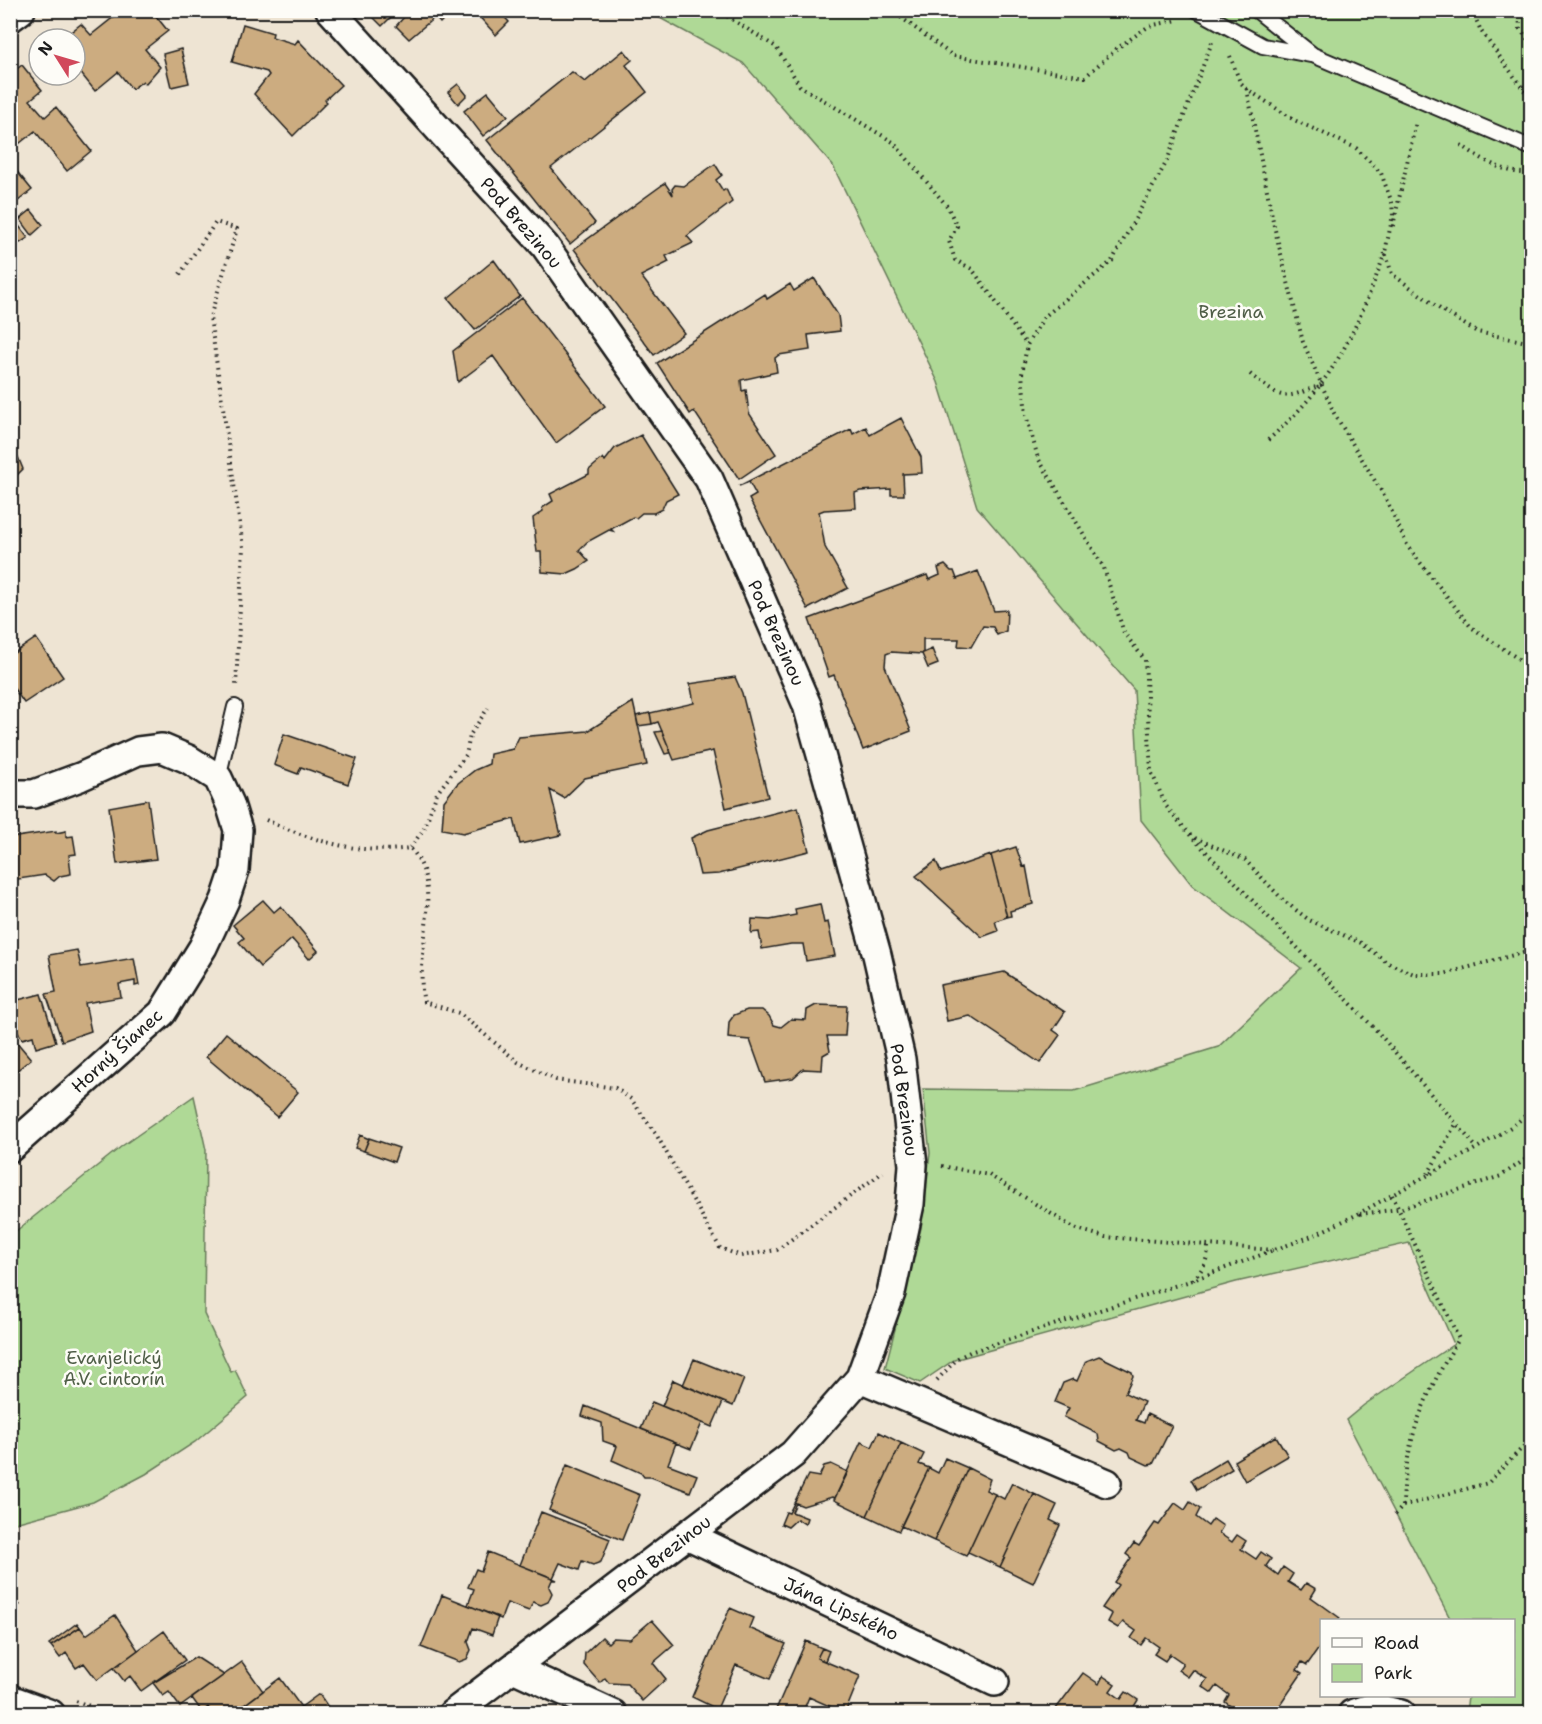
<svg xmlns="http://www.w3.org/2000/svg" width="1542" height="1724" font-family="'Shantell Sans',sans-serif">
  <style>
    .green { fill: #afd996; stroke: #667a59; stroke-width: 1.5 }
    .building { fill: #ccac80; stroke: #1c1c1c; stroke-width: 1.5 }
    .lines { fill: none; stroke-linecap: round; stroke-linejoin: round }
    .lane-casing { stroke: #1c1c1c; stroke-width: 18 }
    .street-casing { stroke: #1c1c1c; stroke-width: 32 }
    .path { stroke: #1c1c1c; stroke-width: 4; stroke-dasharray: 1.5 4.5; stroke-linecap: butt }
    .lane { stroke: #fdfcf7; stroke-width: 14 }
    .street { stroke: #fdfcf7; stroke-width: 27 }
    .labels { text-anchor: middle; stroke-width: 5; stroke-linejoin: round; paint-order: stroke }
    .street-label { font-size: 18px; fill: #1c1c1c; stroke: #fdfcf7 }
    .park-label { font-size: 18px; fill: #4f5e47; stroke: #fdfcf7 }
  </style>
  <rect width="100%" height="100%" fill="#eee4d3"/>
  <filter id="ink" filterUnits="userSpaceOnUse"><feTurbulence type="fractalNoise" baseFrequency=".0167" numOctaves="2"/><feDisplacementMap in="SourceGraphic" scale="12" xChannelSelector="R" yChannelSelector="G"/><feConvolveMatrix kernelMatrix="1 2 1 2 8 2 1 2 1" color-interpolation-filters="sRGB"/></filter>
  <g filter="url(#ink)">
    <path class="green" d="M647,11H1531V1713H1466L1468,1696H1514V1620H1451L1346,1420L1364,1405L1454,1344L1409,1243L1236,1282L954,1360L920,1383L885,1368L921,1228L930,1153L923,1089L1074,1091L1218,1047L1301,968L1192,885L1141,820L1134,690L977,507L938,382L833,166L743,63Z
      M194,1096L206,1150L204,1314L231,1372L235,1370L248,1397L195,1442L146,1474L93,1502L11,1524V1235L122,1146Z"/>
    <path class="building" d="M116,10H151L168,31L145,49L160,67L145,84L143,81L132,89L118,72L95,91L75,66V39H62L81,24L91,35L116,15L114,12Z
      M371,10H398L382,26L369,13Z
      M400,10H453L440,23L435,17L409,39L396,26L405,16Z
      M473,10H498L509,22L496,35Z
      M243,24L273,33L272,37L295,44L298,40L341,85L325,100L327,102L293,136L254,94L269,75L267,72L232,62Z
      M181,49L189,83L171,87L163,54Z
      M624,50L632,60L626,65L647,92L551,168L595,223L570,244L487,140L572,72L585,82Z
      M22,65L42,90L30,100L45,117L56,107L91,151L67,171L35,131L10,151V74Z
      M458,84L467,95L458,104L448,92Z
      M488,92L508,116L483,136L464,111Z
      M10,163L32,190L13,205L10,202Z
      M715,164L722,175L716,180L723,191L726,189L732,202L687,236L693,243L666,256L669,262L641,276L684,333L654,355L574,249L665,183L673,195L672,189L675,185L684,186Z
      M31,210L43,225L32,235L20,219Z
      M16,222L28,238L20,243L10,231Z
      M494,260L520,296L475,330L448,298Z
      M814,278L838,315L840,331L808,335L810,350L779,355L775,358L777,372L741,380L742,391L746,390L749,413L776,454L739,479L694,411L690,414L657,363L765,294L767,299L790,284L794,291Z
      M522,298L605,406L556,443L493,356L458,382L453,351Z
      M901,418L921,457L922,473L903,474L904,495H891V489L860,491L855,493L856,508L824,510L819,512L825,547L848,588L808,609L749,499L756,495L749,482L739,486L851,429L853,434L866,427L870,435Z
      M641,435L678,494L666,500L662,509L654,513H642L636,518L633,517L611,529L613,531L609,530L587,542L579,550L589,561L577,569L566,574L542,572L541,552H537L533,518L543,511L542,508L553,501L550,494L589,474V470L603,458L605,461L615,448Z
      M18,457L23,469L10,482L13,477L10,461Z
      M945,565L951,571H954L957,579L978,571L994,611L1007,610L1006,631L997,635L993,627L983,626L971,647L958,646L959,639H923V653L932,649L938,664L928,668L922,654L891,652L886,654L885,666L911,731L863,750L834,675L829,677L809,619L927,575L929,580L940,575L938,568Z
      M36,638L63,677L24,703L10,683V656Z
      M735,677L742,693L768,797L726,808L713,751L674,760L658,722L652,724L650,713L694,703L691,687L689,684Z
      M633,702L647,765L585,778L564,798L550,790L561,835L520,844L514,819L463,833L442,829L444,801L457,784L475,770L489,764L490,754L513,749L519,737L588,731Z
      M650,713L652,724L638,726L636,716Z
      M662,731L671,753L665,754L655,732Z
      M284,734L357,759L348,784L301,767L298,774L274,765Z
      M148,800L156,859L117,864L109,807Z
      M798,807L809,851L719,874L700,875L691,838L708,830Z
      M56,831V833L66,831V837L73,836L76,854L69,855L71,874L60,876L54,881L45,875L12,880L10,838Z
      M1016,847L1023,867L1026,866L1033,904L1010,911L1011,916L1007,917L991,855Z
      M991,855L1007,917L995,921L998,931L982,937L916,876L936,861L941,872Z
      M263,900L274,912L281,906L318,951L309,959L292,939L260,967L239,942L244,938L233,925Z
      M820,904L824,923L828,922L835,956L806,961L803,944H791L762,949L759,932L751,933L752,919L770,920L796,915L795,909Z
      M77,950L81,967L134,958L139,985L135,986V981L119,984L121,997L85,1003L91,1031L62,1041L46,994L56,992L49,955Z
      M1004,972L1065,1012L1053,1030L1060,1035L1040,1063L970,1016L947,1021L940,985Z
      M41,994L56,1042L36,1048L33,1036L22,1039L10,1016V1002Z
      M816,1005L847,1006L845,1036H827L830,1051L823,1055L822,1070L803,1069L793,1078L765,1082L750,1040L728,1038L729,1022L734,1015L747,1010H762L769,1016L774,1025L781,1027L791,1019L806,1020L807,1010Z
      M226,1033L298,1092L277,1117L206,1057Z
      M10,1034L31,1059L10,1076Z
      M360,1135L369,1139L364,1151L355,1148Z
      M369,1138L399,1148L394,1162L364,1151Z
      M1099,1356L1132,1372L1133,1376L1125,1393L1144,1402L1136,1420L1144,1423L1147,1414L1172,1426L1153,1464L1148,1465L1131,1457L1129,1452L1121,1448L1116,1450L1099,1441L1098,1434L1064,1417L1069,1408L1055,1402L1063,1383L1073,1379L1077,1381L1086,1361Z
      M694,1359L744,1379L733,1406L683,1385Z
      M673,1380L723,1402L712,1427L662,1406Z
      M652,1402L702,1423L691,1449L641,1429Z
      M585,1406L676,1443L668,1464L697,1475L690,1492L651,1477H644L641,1473L612,1460L617,1446L603,1441L602,1423L582,1416Z
      M879,1432L901,1443L867,1516L834,1500L861,1442L872,1447Z
      M1276,1436L1288,1456L1245,1481L1234,1461Z
      M901,1443L924,1454L919,1464L929,1468L899,1531L867,1516Z
      M945,1458L968,1468L934,1541L901,1526L929,1468L938,1473Z
      M1226,1459L1232,1469L1197,1490L1191,1480Z
      M831,1464L848,1472L835,1498L832,1497L803,1506L796,1503L792,1512L807,1518L805,1524L797,1519L788,1527L781,1524L786,1512L789,1513L808,1475L819,1477L824,1466Z
      M567,1465L640,1495L622,1540L549,1510Z
      M968,1468L990,1479L986,1490L995,1494L966,1556L934,1541Z
      M1012,1483L1034,1494L1000,1567L968,1552L995,1494L1004,1499Z
      M1034,1494L1057,1505L1050,1520L1060,1525L1033,1583L1000,1567Z
      M1190,1502L1200,1509L1196,1517L1208,1526L1213,1519L1223,1526L1219,1533L1232,1542L1237,1535L1246,1541L1241,1549L1256,1559L1261,1552L1271,1559L1266,1566L1278,1575L1283,1567L1293,1574L1288,1582L1301,1590L1306,1583L1316,1589L1311,1597L1340,1618L1338,1620H1322V1644L1307,1665L1302,1662L1297,1670L1302,1673L1274,1714H1229L1233,1708L1225,1702L1229,1695L1217,1686L1212,1693L1202,1686L1207,1679L1193,1670L1188,1677L1178,1670L1183,1663L1170,1654L1165,1661L1154,1654L1159,1647L1146,1638L1141,1645L1131,1638L1136,1631L1123,1622L1118,1628L1108,1622L1112,1614L1102,1608L1118,1585L1114,1582L1131,1558L1126,1554L1134,1543L1139,1546L1155,1523L1159,1525L1175,1503L1185,1510Z
      M541,1512L610,1539L601,1562L593,1565L582,1561L579,1570L560,1563L553,1578L520,1565Z
      M488,1552L557,1580H552L549,1587L552,1593L548,1602L541,1605L533,1602L529,1611L507,1603L501,1619L468,1605L474,1589L468,1587L476,1569L481,1571Z
      M442,1595L498,1617L492,1635L473,1628L468,1642L471,1650L467,1659L459,1662L421,1647Z
      M730,1608L753,1618L749,1628L786,1644L770,1679L736,1665L717,1709L692,1697Z
      M115,1615L138,1650L97,1680L84,1663L76,1668L66,1653L60,1658L51,1646L80,1627L86,1635Z
      M652,1620L674,1645L653,1663L666,1679L642,1701L627,1684L609,1683L605,1678L600,1683L584,1665L585,1653L602,1637L608,1643L613,1638L630,1639Z
      M77,1623L80,1627L51,1646L49,1644Z
      M164,1631L185,1660L141,1691L130,1676L124,1681L114,1668Z
      M806,1641L822,1648L817,1658L860,1676L845,1713L809,1697L802,1714H774Z
      M822,1648L829,1651L825,1661L817,1658Z
      M196,1657L224,1675L180,1707L169,1692L163,1696L153,1683Z
      M242,1662L263,1691L232,1714H213L208,1707L202,1712L192,1698Z
      M1083,1673L1099,1684L1103,1676L1115,1684L1110,1691L1121,1699L1126,1692L1138,1700L1133,1708L1141,1714H1052Z
      M280,1678L301,1707L292,1714H232Z
      M319,1694L333,1714H292L301,1707Z"/>
    <g class="lines">
      <defs>
        <path id="lane" d="M1197,10L1263,46L1311,55
          M1256,10L1313,55L1532,148
          M218,778L235,707"/>
        <path id="street" d="M330,10L545,246L709,479L807,705L877,955L901,1059L913,1165L910,1204L891,1293L860,1378L793,1454L452,1714
          M10,18L21,10
          M10,794H34L80,777L138,751L162,748L188,759L218,778L230,804L238,830L235,870L225,900L203,947L162,1013L10,1148
          M860,1378L1107,1483
          M687,1535L995,1682
          M513,1668L613,1714
          M10,1699L51,1714
          M1352,1714L1373,1707L1401,1714"/>
      </defs>
      <use href="#lane" class="lane-casing"/>
      <use href="#street" class="street-casing"/>
      <path class="path" d="M717,10L776,47L800,86L893,142L947,206L957,226L949,241L955,260L972,269L1027,345
        M891,10L953,56L1085,77L1116,49L1149,26L1178,20
        M1472,10L1481,31L1532,101
        M1519,10L1520,29L1532,45
        M1212,42L1167,161L1112,261L1044,317L1027,345L1022,374L1026,415L1038,458L1104,568L1124,633L1145,660L1151,771L1166,806L1191,836L1376,1030L1477,1148
        M1230,56L1240,82L1247,89L1294,120L1356,148L1381,173L1392,203L1393,215L1385,252L1392,274L1440,309L1477,332L1532,343
        M1247,89L1274,226L1303,342L1334,413L1386,499L1408,547L1471,627L1526,664L1532,672
        M1461,145C1481,159 1506,175 1532,173
        M1393,226L1416,122
        M180,274L216,222L237,229L210,317L243,547L236,686
        M1250,374C1284,401 1281,400 1321,385
        M1268,440C1335,381 1355,334 1385,253
        M266,820C314,841 357,855 410,848C446,885 413,956 424,1002L459,1013L518,1062L556,1080L615,1088L631,1099L656,1134L720,1248L741,1256L777,1250L883,1172
        M1195,838L1245,860L1283,900L1309,920L1361,943L1388,963L1414,974H1444L1532,950
        M410,848L424,829L437,793L466,755L470,735L488,708
        M942,1166L989,1175L1074,1228L1105,1237L1273,1250
        M1428,1174L1456,1123
        M1392,1195L1459,1339C1424,1395 1405,1439 1403,1506L1395,1515
        M1360,1214L1400,1209L1501,1176L1532,1155
        M1193,1280C1204,1268 1208,1260 1208,1244
        M937,1380L958,1358L970,1352L1193,1280L1312,1236L1356,1215L1477,1148L1514,1125L1532,1110
        M1403,1506L1488,1483L1528,1442
        M10,1600L20,1602L10,1621
        M76,1701L111,1714"/>
      <use href="#lane" class="lane"/>
      <use href="#street" class="street"/>
    </g>
  </g>
  <g class="labels">
    <g class="street-label">
      <text transform="translate(521 223) rotate(49)" y="6">Pod Brezinou</text>
      <text transform="translate(776 633) rotate(66)" y="6">Pod Brezinou</text>
      <text transform="translate(117 1051) rotate(-42)" y="6">Horný Šianec</text>
      <text transform="translate(904 1100) rotate(82)" y="6">Pod Brezinou</text>
      <text transform="translate(664 1554) rotate(-38)" y="6">Pod Brezinou</text>
      <text transform="translate(841 1609) rotate(25)" y="6">Jána Lipského</text>
    </g>
    <g class="park-label">
      <text x="1231" y="318">Brezina</text>
      <text x="114" y="1364">Evanjelický<tspan x="114" dy="21">A.V. cintorín</tspan></text>
    </g>
  </g>
  <rect width="1542" height="1724" fill="none" stroke="#fdfcf7" stroke-width="36"/>
  <rect x="18" y="18" width="1506" height="1688" fill="none" stroke="#1c1c1c" stroke-width="2" filter="url(#ink)"/>
  <rect x="1320" y="1619" width="195" height="78" fill="#fdfcf7" stroke="#a3a29f" stroke-width="1.5"/>
  <rect x="1332" y="1638" width="30" height="9" fill="#fdfcf7" stroke="#a3a29f" stroke-width="1.5"/>
  <text x="1374" y="1649" font-size="18" fill="#1c1c1c">Road</text>
  <rect x="1332" y="1664" width="30" height="18" fill="#afd996" stroke="#a3a29f" stroke-width="1.5"/>
  <text x="1374" y="1679" font-size="18" fill="#1c1c1c">Park</text>
  <g transform="translate(57 57) rotate(307)"><circle r="28" fill="#fdfcf7" stroke="#a3a29f" stroke-width="1.5"/>
  <path d="M0-4.5L10 22L0 15L-10 22Z" fill="#d1495b"/>
  <text y="-9" font-size="16" font-weight="bold" text-anchor="middle" fill="#1c1c1c">N</text>
  </g>
</svg>
